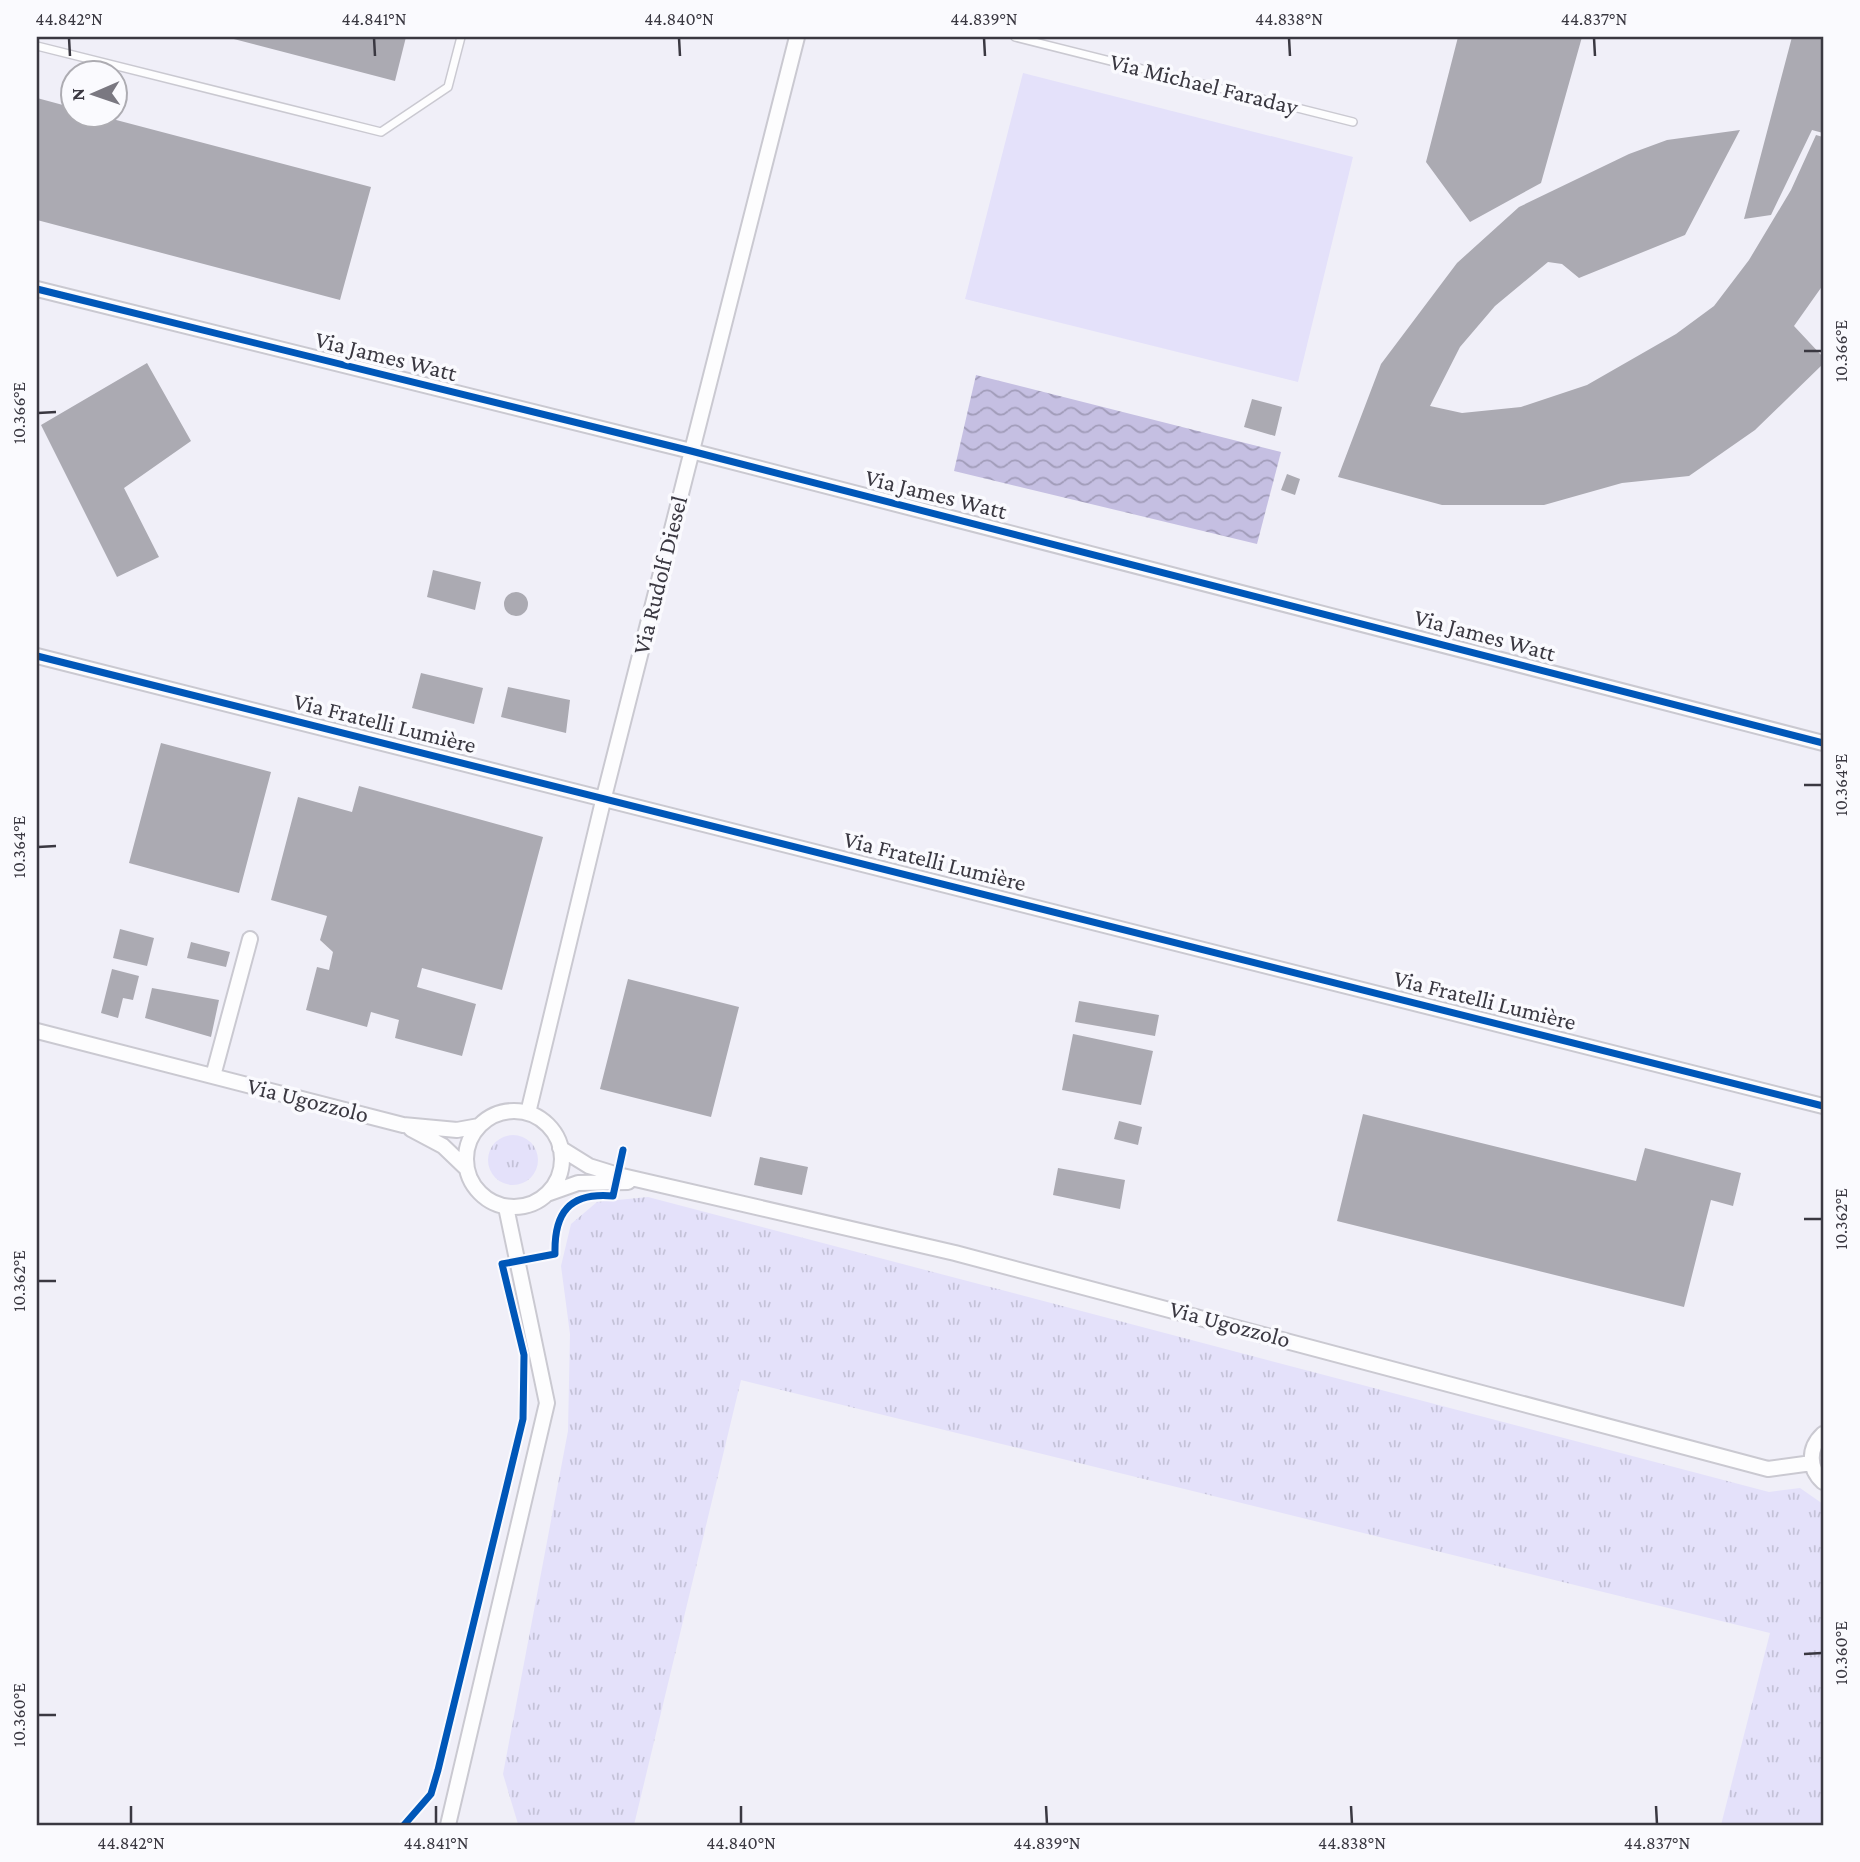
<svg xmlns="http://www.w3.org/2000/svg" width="1860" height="1862" font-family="'Crimson Pro',serif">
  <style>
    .grass { fill: url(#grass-tufts) }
    .garden { fill: #e4e1fa }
    .water { fill: url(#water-waves) }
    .building { fill: #abaab2 }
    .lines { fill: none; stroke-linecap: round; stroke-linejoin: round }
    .lane-casing { stroke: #cac9d1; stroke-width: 10 }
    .street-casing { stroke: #cac9d1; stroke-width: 18 }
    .lane { stroke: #fdfdfe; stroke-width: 7 }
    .street { stroke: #fdfdfe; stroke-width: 14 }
    .cycleway-casing { stroke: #fafafe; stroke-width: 11 }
    .cycleway { stroke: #0057b8; stroke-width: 7 }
    .ticks { fill: none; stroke: #3a3841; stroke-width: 2.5 }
    .labels { text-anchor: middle; stroke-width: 7; stroke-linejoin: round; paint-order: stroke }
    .street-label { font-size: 24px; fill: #3a3841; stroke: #fafafe }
    .neatline { fill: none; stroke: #3a3841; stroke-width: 2.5 }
    .ticks-label { font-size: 18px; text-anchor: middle; fill: #3a3841 }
  </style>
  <defs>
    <pattern id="grass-tufts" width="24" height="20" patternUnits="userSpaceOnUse" patternTransform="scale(1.75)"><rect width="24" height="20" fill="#e4e1fa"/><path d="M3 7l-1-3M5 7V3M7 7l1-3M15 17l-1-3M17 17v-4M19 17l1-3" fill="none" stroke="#c4c2d8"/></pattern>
    <pattern id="water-waves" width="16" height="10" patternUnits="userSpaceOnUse" patternTransform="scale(1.75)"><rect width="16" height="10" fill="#c5bfe2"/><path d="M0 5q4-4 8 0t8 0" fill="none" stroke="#a19cb9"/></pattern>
  </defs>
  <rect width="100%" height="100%" fill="#f0eff8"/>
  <path class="grass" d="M488 1160a25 25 0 1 1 50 0a25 25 0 1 1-50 0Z
    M648,1197L1769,1492L1800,1488L1823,1504V1825H1721L1770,1633L741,1380L634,1825L518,1824L503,1774L568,1431L570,1334L561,1266L571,1224L597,1202Z"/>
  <path class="garden" d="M1023,73L1353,157L1298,382L965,299Z"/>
  <path class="water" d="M976,375L1281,452L1257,544L954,471Z"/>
  <path class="building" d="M226,37H406L395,81Z
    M1458,37H1582L1541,183L1470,222L1426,162Z
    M1792,37H1823V133L1812,130L1771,215L1744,219Z
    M37,98L74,108V116H101L371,187L340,300L37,220Z
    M1740,130L1685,235L1579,278L1562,264L1548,262L1495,306L1460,347L1430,406L1462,413L1521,407L1587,385L1676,334L1714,306L1749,260L1791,190L1816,135L1823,137V285L1794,326L1823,357V364L1755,430L1689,476L1622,483L1544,505H1442L1338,477L1381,364L1457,263L1519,207L1629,154L1667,140Z
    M147,363L191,441L124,488L159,557L117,577L41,425Z
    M1252,399L1282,407L1275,436L1244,427Z
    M1287,474L1300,479L1295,495L1281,490Z
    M433,570L481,582L475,610L427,597Z
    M504 604a12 12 0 1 1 24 0a12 12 0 1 1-24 0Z
    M421,673L483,688L474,724L412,708Z
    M508,687L570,700L566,733L501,717Z
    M161,743L271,772L239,893L129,863Z
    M359,786L543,837L502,990L422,968L417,987L476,1004L462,1056L395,1038L399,1020L371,1012L367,1027L306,1010L317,967L329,970L333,952L320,940L327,916L271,900L298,797L352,812Z
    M120,929L154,938L147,966L113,958Z
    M191,942L230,952L226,967L187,958Z
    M112,969L139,976L133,1000L123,998L118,1018L101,1013Z
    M628,979L739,1007L711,1117L600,1089Z
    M152,988L219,1000L211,1037L145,1018Z
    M1079,1001L1159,1015L1155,1036L1075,1022Z
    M1073,1034L1153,1051L1141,1105L1062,1090Z
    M1363,1114L1636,1181L1645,1148L1741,1173L1733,1206L1711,1200L1684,1307L1337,1221Z
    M1119,1121L1142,1127L1138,1145L1114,1139Z
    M760,1157L808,1167L802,1195L754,1185Z
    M1058,1168L1125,1180L1120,1209L1053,1195Z"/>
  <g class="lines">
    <defs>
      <path id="lane" d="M1015,37L1353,122
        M37,46L381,132L448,87L461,37"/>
      <path id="street" d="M37,289L691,451L1823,743
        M37,656L1823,1106
        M37,1031L403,1125L457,1130L479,1126
        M213,1076L250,939
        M466 1159a48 48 0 1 1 96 0a48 48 0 1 1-96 0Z
        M528,1113L604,797L797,37
        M411,1129L443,1146L467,1169
        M560,1148L589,1166L618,1175L955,1253L1768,1469L1812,1463
        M547,1194L578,1183L628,1182
        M1823,1434C1808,1448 1808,1468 1823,1482
        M448,1825L547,1403L506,1207"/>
    </defs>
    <use href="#lane" class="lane-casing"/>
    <use href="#street" class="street-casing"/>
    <use href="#lane" class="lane"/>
    <use href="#street" class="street"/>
    <defs>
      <path id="cycleway" d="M37,289L691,451L1823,743
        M37,656L1823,1106
        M404,1825L431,1794L438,1770L523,1419L524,1355L502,1264L555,1254C554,1213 569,1192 613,1196L623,1150"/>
    </defs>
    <use href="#cycleway" class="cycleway-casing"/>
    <use href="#cycleway" class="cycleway"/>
  </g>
  <path class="ticks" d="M69,38L70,56M374,38L375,56M679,38L680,56M984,38L985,56M1289,38L1290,56M1594,38L1595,56M1804,351H1822M38,413L56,412M1804,785H1822M38,847L56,846M1804,1219H1822M38,1281H56M1804,1654L1822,1653M38,1715H56M131,1806V1824M436,1806V1824M741,1806V1824M1046,1806L1047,1824M1351,1806L1352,1824M1656,1806L1657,1824"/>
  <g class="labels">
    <g class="street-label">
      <text transform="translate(1204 84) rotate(14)" y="8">Via Michael Faraday</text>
      <text transform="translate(386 356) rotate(14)" y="8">Via James Watt</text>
      <text transform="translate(936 494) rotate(14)" y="8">Via James Watt</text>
      <text transform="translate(660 575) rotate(-76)" y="8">Via Rudolf Diesel</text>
      <text transform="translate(1485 635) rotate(15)" y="8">Via James Watt</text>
      <text transform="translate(385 723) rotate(14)" y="8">Via Fratelli Lumière</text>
      <text transform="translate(935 861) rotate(14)" y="8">Via Fratelli Lumière</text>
      <text transform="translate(1485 1000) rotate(14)" y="8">Via Fratelli Lumière</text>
      <text transform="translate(308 1100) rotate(14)" y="8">Via Ugozzolo</text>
      <text transform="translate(1230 1324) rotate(15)" y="8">Via Ugozzolo</text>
    </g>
  </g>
  <rect width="1860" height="1862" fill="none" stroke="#fafafe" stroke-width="77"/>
  <g transform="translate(94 94) rotate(268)"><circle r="33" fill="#fafafe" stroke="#adacb2" stroke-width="2"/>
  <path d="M0-5L12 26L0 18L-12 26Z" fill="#7a7881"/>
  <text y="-10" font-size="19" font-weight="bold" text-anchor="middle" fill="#3a3841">N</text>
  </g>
  <rect x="38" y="38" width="1784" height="1786" class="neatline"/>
  <g class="ticks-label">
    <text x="69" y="25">44.842°N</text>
    <text x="374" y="25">44.841°N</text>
    <text x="679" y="25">44.840°N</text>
    <text x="984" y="25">44.839°N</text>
    <text x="1289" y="25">44.838°N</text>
    <text x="1594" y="25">44.837°N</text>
    <text transform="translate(1841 351) rotate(-90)" y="6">10.366°E</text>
    <text transform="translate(19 413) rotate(-90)" y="6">10.366°E</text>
    <text transform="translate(1841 785) rotate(-90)" y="6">10.364°E</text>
    <text transform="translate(19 847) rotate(-90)" y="6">10.364°E</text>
    <text transform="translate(1841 1219) rotate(-90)" y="6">10.362°E</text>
    <text transform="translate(19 1281) rotate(-90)" y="6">10.362°E</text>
    <text transform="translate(1841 1653) rotate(-90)" y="6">10.360°E</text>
    <text transform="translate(19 1715) rotate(-90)" y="6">10.360°E</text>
    <text x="131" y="1849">44.842°N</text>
    <text x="436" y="1849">44.841°N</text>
    <text x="741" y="1849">44.840°N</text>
    <text x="1047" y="1849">44.839°N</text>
    <text x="1352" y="1849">44.838°N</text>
    <text x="1657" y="1849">44.837°N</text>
  </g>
</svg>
